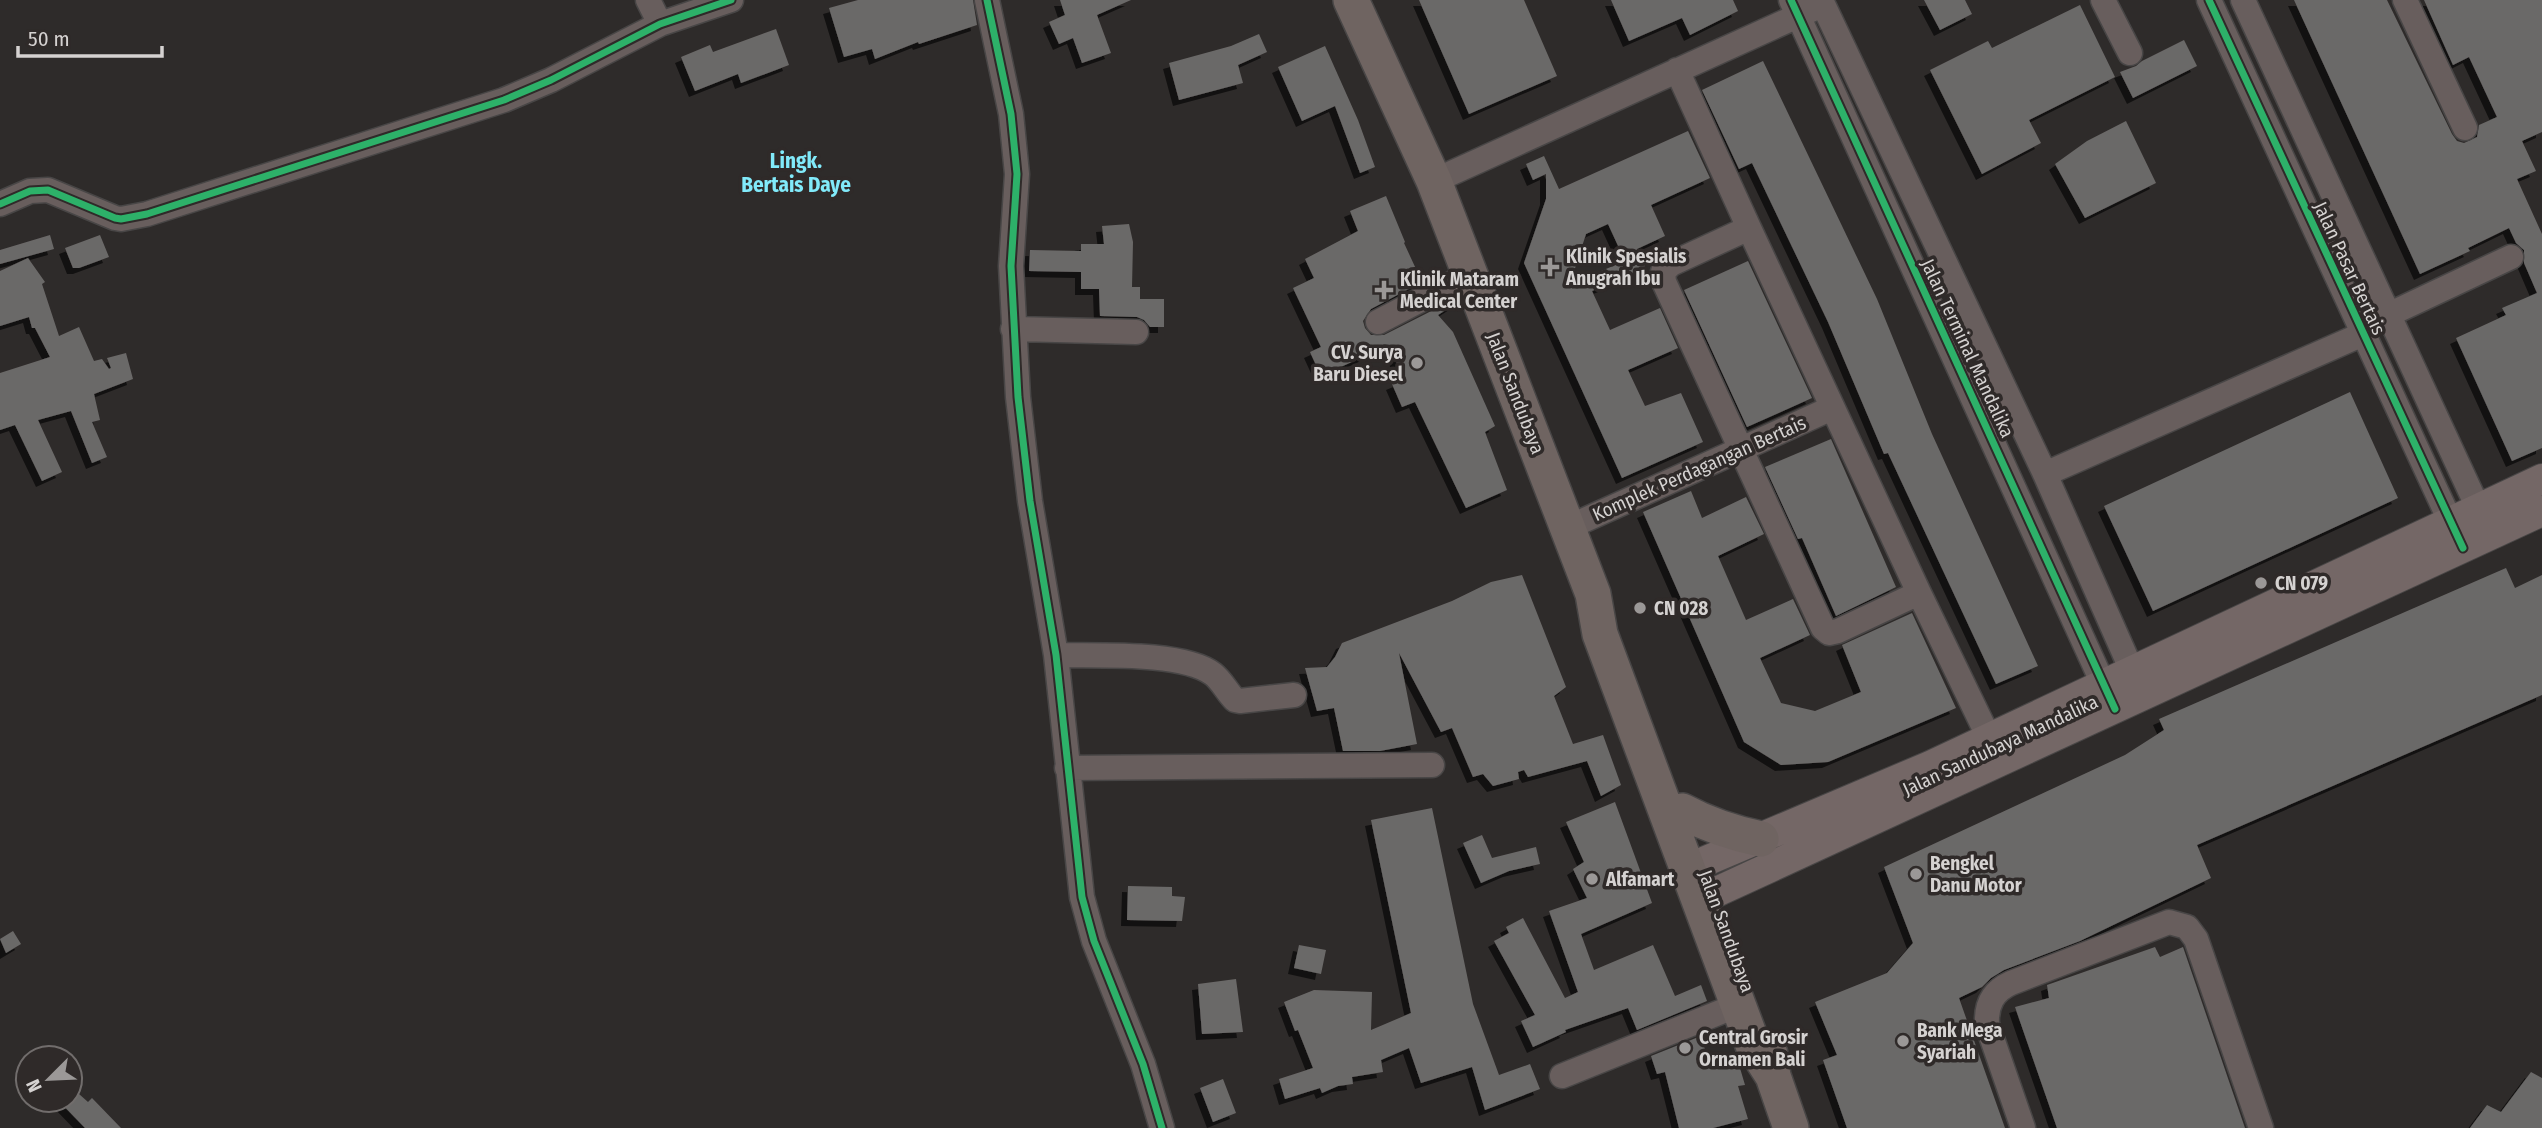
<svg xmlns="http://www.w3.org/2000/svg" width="2542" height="1128" font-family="'Fira Sans Condensed',sans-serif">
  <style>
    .building { fill: #6b6968; fill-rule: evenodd; filter: url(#shadow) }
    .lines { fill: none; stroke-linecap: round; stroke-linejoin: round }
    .minor-casing { stroke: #484646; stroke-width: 27 }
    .major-casing { stroke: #484646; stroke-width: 32 }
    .highway-casing { stroke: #484646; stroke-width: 38 }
    .minor { stroke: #685e5d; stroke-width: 24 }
    .major { stroke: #746766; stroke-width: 30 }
    .highway { stroke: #6f6461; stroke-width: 35 }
    .cycleway-casing { stroke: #2f2a29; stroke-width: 11 }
    .cycleway { stroke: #2db169; stroke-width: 7 }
    .poi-dot { fill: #9b9897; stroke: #2f2a29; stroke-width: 2.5 }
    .labels { text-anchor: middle; stroke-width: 7; stroke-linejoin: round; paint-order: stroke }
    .poi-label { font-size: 19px; font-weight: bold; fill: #d5d2d1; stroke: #2f2a29; text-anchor: start }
    .street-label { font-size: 19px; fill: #d5d2d1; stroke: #2f2a29 }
    .neighbourhood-label { font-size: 21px; font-weight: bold; fill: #81eafa; stroke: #2f2a29 }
  </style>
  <defs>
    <filter id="shadow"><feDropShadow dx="-6" dy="6" stdDeviation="0" flood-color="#0009"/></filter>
  </defs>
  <rect width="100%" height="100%" fill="#2e2b2a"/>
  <path class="building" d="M858,0H973L977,25L919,44L918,42L875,59L872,49L844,57L829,8Z
    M1060,0H1131L1097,15L1111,53L1082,63L1073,38L1059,44L1049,22L1065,15Z
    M1419,0H1524L1557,76L1469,114Z
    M1611,0H1733L1738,11L1690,35L1682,18L1629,41Z
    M1924,0H1965L1972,14L1940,30Z
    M2294,0H2387L2452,134L2457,141L2464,143L2477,137L2479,125L2497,117L2469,57L2453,65L2424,0H2542V132L2522,141L2536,171L2517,179L2542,234V448L2512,461L2456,338L2506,315L2502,308L2537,293L2524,263V250L2516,243L2509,228L2468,248L2470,251L2420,274Z
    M2080,5L2115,77L2029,120L2041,143L1982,174L1930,70L1988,41L1992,48Z
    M776,29L789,65L741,83L738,74L695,91L681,57L710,45L713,52Z
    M1259,34L1267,52L1238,65L1243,83L1179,100L1169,63L1231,46Z
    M2184,40L2197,66L2133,98L2120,72L2136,66L2142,61Z
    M1325,46L1358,120L1375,167L1360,173L1335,106L1302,121L1278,67Z
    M1763,61L1877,299L1932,434L2038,666L1996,684L1888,453L1884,454L1828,322L1752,163L1739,169L1702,90Z
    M2126,121L2156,183L2085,218L2055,164L2087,141Z
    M1688,131L1710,178L1651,205L1665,236L1637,249L1646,269L1592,291L1610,330L1660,308L1678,348L1628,370L1645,406L1681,393L1703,442L1622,478L1524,263L1546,199V174L1533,180L1526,164L1544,156L1559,189ZM1608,224L1625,261L1570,284L1586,234Z
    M1386,196L1405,242L1404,243L1422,282L1371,309L1363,321L1365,328L1371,335H1384L1453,300L1455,304L1438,315L1453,332L1495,426L1485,432L1507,490L1466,508L1415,402L1402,407L1392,384L1404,379L1389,345L1321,376L1310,352L1321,347L1293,288L1314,278L1305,259L1358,231L1350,211Z
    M1129,224L1133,242L1132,287H1140V299H1164V327H1150L1144,320L1137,317L1100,316L1099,289H1081V272L1029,271L1030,250L1081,251V244H1104L1102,226Z
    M50,235L54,249L0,264V250Z
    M100,235L109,257L79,268H73L65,248Z
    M28,258L45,282L42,284L59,336L79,327L94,361L102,359L109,369L111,368L107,358L126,353L133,379L94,394L100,420L92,422L107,457L92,463L71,411L38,420L62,472L42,481L15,425L0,430V373L50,357L35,328H32L29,317L0,326V271Z
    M1748,261L1812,398L1747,427L1684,290Z
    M2350,392L2398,498L2153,611L2104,506Z
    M1831,439L1896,587L1836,616L1802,538L1798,539L1765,467Z
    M1691,491L1702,518L1746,497L1764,534L1718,556L1746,620L1793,599L1810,635L1760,658L1781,703L1815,711L1861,692L1842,645L1912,613L1956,708L1828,762L1781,765L1744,742L1643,512Z
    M2506,568L2515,588L2542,575V695L2197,845L2211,878L2080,941L2004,970L1991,978L1982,987L1959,998L2005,1128H1847L1823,1060L1837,1055L1815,1002L1887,973L1913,943L1884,867L2125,755L2164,730L2159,719Z
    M1522,575L1566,687L1554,696L1573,744L1603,735L1621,785L1601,796L1587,761L1528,777L1524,770L1518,772L1519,779L1493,786L1483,774L1473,777L1452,728L1441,732L1399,653L1417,744L1380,751H1343L1334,708L1317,711L1305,668L1327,667L1335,657L1342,643L1452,601L1491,582Z
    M1615,802L1652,903L1581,934L1594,970L1653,945L1675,996L1701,985L1707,1001L1637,1030L1628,1008L1565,1030L1566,1032L1533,1047L1521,1021L1535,1015L1494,941L1509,933L1506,927L1523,918L1565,998L1578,992L1549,911L1587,898L1573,869L1584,862L1566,822Z
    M1432,808L1473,1004L1499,1075L1530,1064L1540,1089L1485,1110L1472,1067L1421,1083L1409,1048L1381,1060L1383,1072L1352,1077L1353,1084L1338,1086L1322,1093L1320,1088L1285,1099L1279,1079L1313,1068L1298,1030L1295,1031L1284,1002L1314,990L1372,992L1371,1030L1411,1013L1371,820Z
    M1482,835L1492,858L1536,847L1540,864L1509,871L1481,883L1463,843Z
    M1128,886L1172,887V896L1185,897L1182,921L1127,920Z
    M13,931L21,944L6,953L0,939Z
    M1299,945L1326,950L1321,974L1294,968Z
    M2155,947L2160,957L2183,947L2245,1128H2057L2015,1007L2049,998L2047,985Z
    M1236,979L1243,1032L1202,1034L1198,984Z
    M1701,1036L1710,1066L1737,1058L1745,1085L1738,1086L1748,1119L1713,1128H1679L1665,1072L1657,1074L1651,1056Z
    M2531,1072L2542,1078V1128H2470L2487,1105L2501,1112Z
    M1223,1079L1236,1113L1213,1122L1200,1088Z
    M70,1086L88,1102L92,1098L121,1128H85L58,1100H70Z"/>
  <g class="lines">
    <defs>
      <path id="minor" d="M648,0L660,24
        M987,0L1011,114L1017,174L1011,266L1018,397L1030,501L1056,655L1082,897L1094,941L1143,1064L1162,1128
        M1791,0L2110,699
        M1821,0L2045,474L2140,689
        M2103,0L2130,53
        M2209,0L2458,538
        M2243,0L2485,523
        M2405,0L2465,128
        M1677,70L1749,228L1671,264L1663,272L1664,282L1823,628L1829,633L1838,631L1919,593
        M1434,181L1813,9
        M0,204L30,191L48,190L115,218L121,219L147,214L504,100L551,80L660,24L731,0
        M1749,228L1919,593L1989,738
        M2388,315L2511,257
        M1378,322L1470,274
        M1013,329L1136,332
        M2045,474L2363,334
        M1567,528L1832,408
        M1056,655C1095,656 1183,651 1213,674C1222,681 1227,692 1235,700L1240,701L1294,695
        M1067,768L1432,765
        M1562,1076L1738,1005
        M2023,1128L1987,1024C1986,1005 1993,991 2011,983L2169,922L2187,927L2196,939L2261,1128"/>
      <path id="major" d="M1687,869L1930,766L2542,479
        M1699,900L2542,511"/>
      <path id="highway" d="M1351,0L1434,181L1593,594L1600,634L1753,1045L1773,1076
        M1682,811C1708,825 1732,833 1761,839
        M1770,1054L1773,1076L1791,1128"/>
    </defs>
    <use href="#minor" class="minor-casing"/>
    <use href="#major" class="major-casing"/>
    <use href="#highway" class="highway-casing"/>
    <use href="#minor" class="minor"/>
    <use href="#major" class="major"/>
    <use href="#highway" class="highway"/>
    <defs>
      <path id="cycleway" d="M987,0L1011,114L1017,174L1011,266L1018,397L1030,501L1056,655L1082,897L1094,941L1143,1064L1162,1128
        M1791,0L2115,709
        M2209,0L2463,548
        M0,204L30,191L48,190L115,218L121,219L147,214L504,100L551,80L660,24L731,0"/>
    </defs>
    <use href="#cycleway" class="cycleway-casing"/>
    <use href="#cycleway" class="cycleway"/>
  </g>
  <g class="poi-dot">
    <path d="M1546.5 256.5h7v7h7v7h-7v7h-7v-7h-7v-7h7z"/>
    <path d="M1380.5 279.5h7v7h7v7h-7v7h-7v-7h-7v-7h7z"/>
    <circle cx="1417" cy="363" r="7"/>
    <circle cx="2261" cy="583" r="7"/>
    <circle cx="1640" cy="608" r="7"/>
    <circle cx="1916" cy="874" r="7"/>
    <circle cx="1592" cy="879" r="7"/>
    <circle cx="1903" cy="1041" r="7"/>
    <circle cx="1685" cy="1048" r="7"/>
  </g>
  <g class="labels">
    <g class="poi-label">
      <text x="1566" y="263">Klinik Spesialis<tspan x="1566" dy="22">Anugrah Ibu</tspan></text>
      <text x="1400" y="286">Klinik Mataram<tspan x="1400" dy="22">Medical Center</tspan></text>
      <text x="1403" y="359" text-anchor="end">CV. Surya<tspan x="1403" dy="22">Baru Diesel</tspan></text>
      <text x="2275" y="590">CN 079</text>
      <text x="1654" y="615">CN 028</text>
      <text x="1930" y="870">Bengkel<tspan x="1930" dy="22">Danu Motor</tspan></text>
      <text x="1606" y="886">Alfamart</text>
      <text x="1917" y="1037">Bank Mega<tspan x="1917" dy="22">Syariah</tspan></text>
      <text x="1699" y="1044">Central Grosir<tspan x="1699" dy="22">Ornamen Bali</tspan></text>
    </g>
    <g class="street-label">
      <text transform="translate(2350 268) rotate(65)" y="7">Jalan Pasar Bertais</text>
      <text transform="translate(1968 348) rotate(65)" y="7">Jalan Terminal Mandalika</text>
      <text transform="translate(1516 393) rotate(69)" y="7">Jalan Sandubaya</text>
      <text transform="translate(1699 468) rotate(-24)" y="7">Komplek Perdagangan Bertais</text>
      <text transform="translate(2000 745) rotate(-25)" y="7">Jalan Sandubaya Mandalika</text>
      <text transform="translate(1727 931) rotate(70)" y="7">Jalan Sandubaya</text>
    </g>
    <g class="neighbourhood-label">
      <text x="796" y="168">Lingk.<tspan x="796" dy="24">Bertais Daye</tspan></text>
    </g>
  </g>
  <g transform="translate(49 1079) rotate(246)"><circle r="33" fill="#2f2a29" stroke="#716d6c" stroke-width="2"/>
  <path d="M0-5L12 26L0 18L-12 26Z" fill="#9b9897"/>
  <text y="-10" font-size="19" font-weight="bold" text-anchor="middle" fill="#d5d2d1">N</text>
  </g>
  <path d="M18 46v10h144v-10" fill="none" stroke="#d5d2d1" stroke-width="3.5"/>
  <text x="28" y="46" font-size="21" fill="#d5d2d1" stroke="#2f2a29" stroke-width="5" paint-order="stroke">50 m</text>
</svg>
